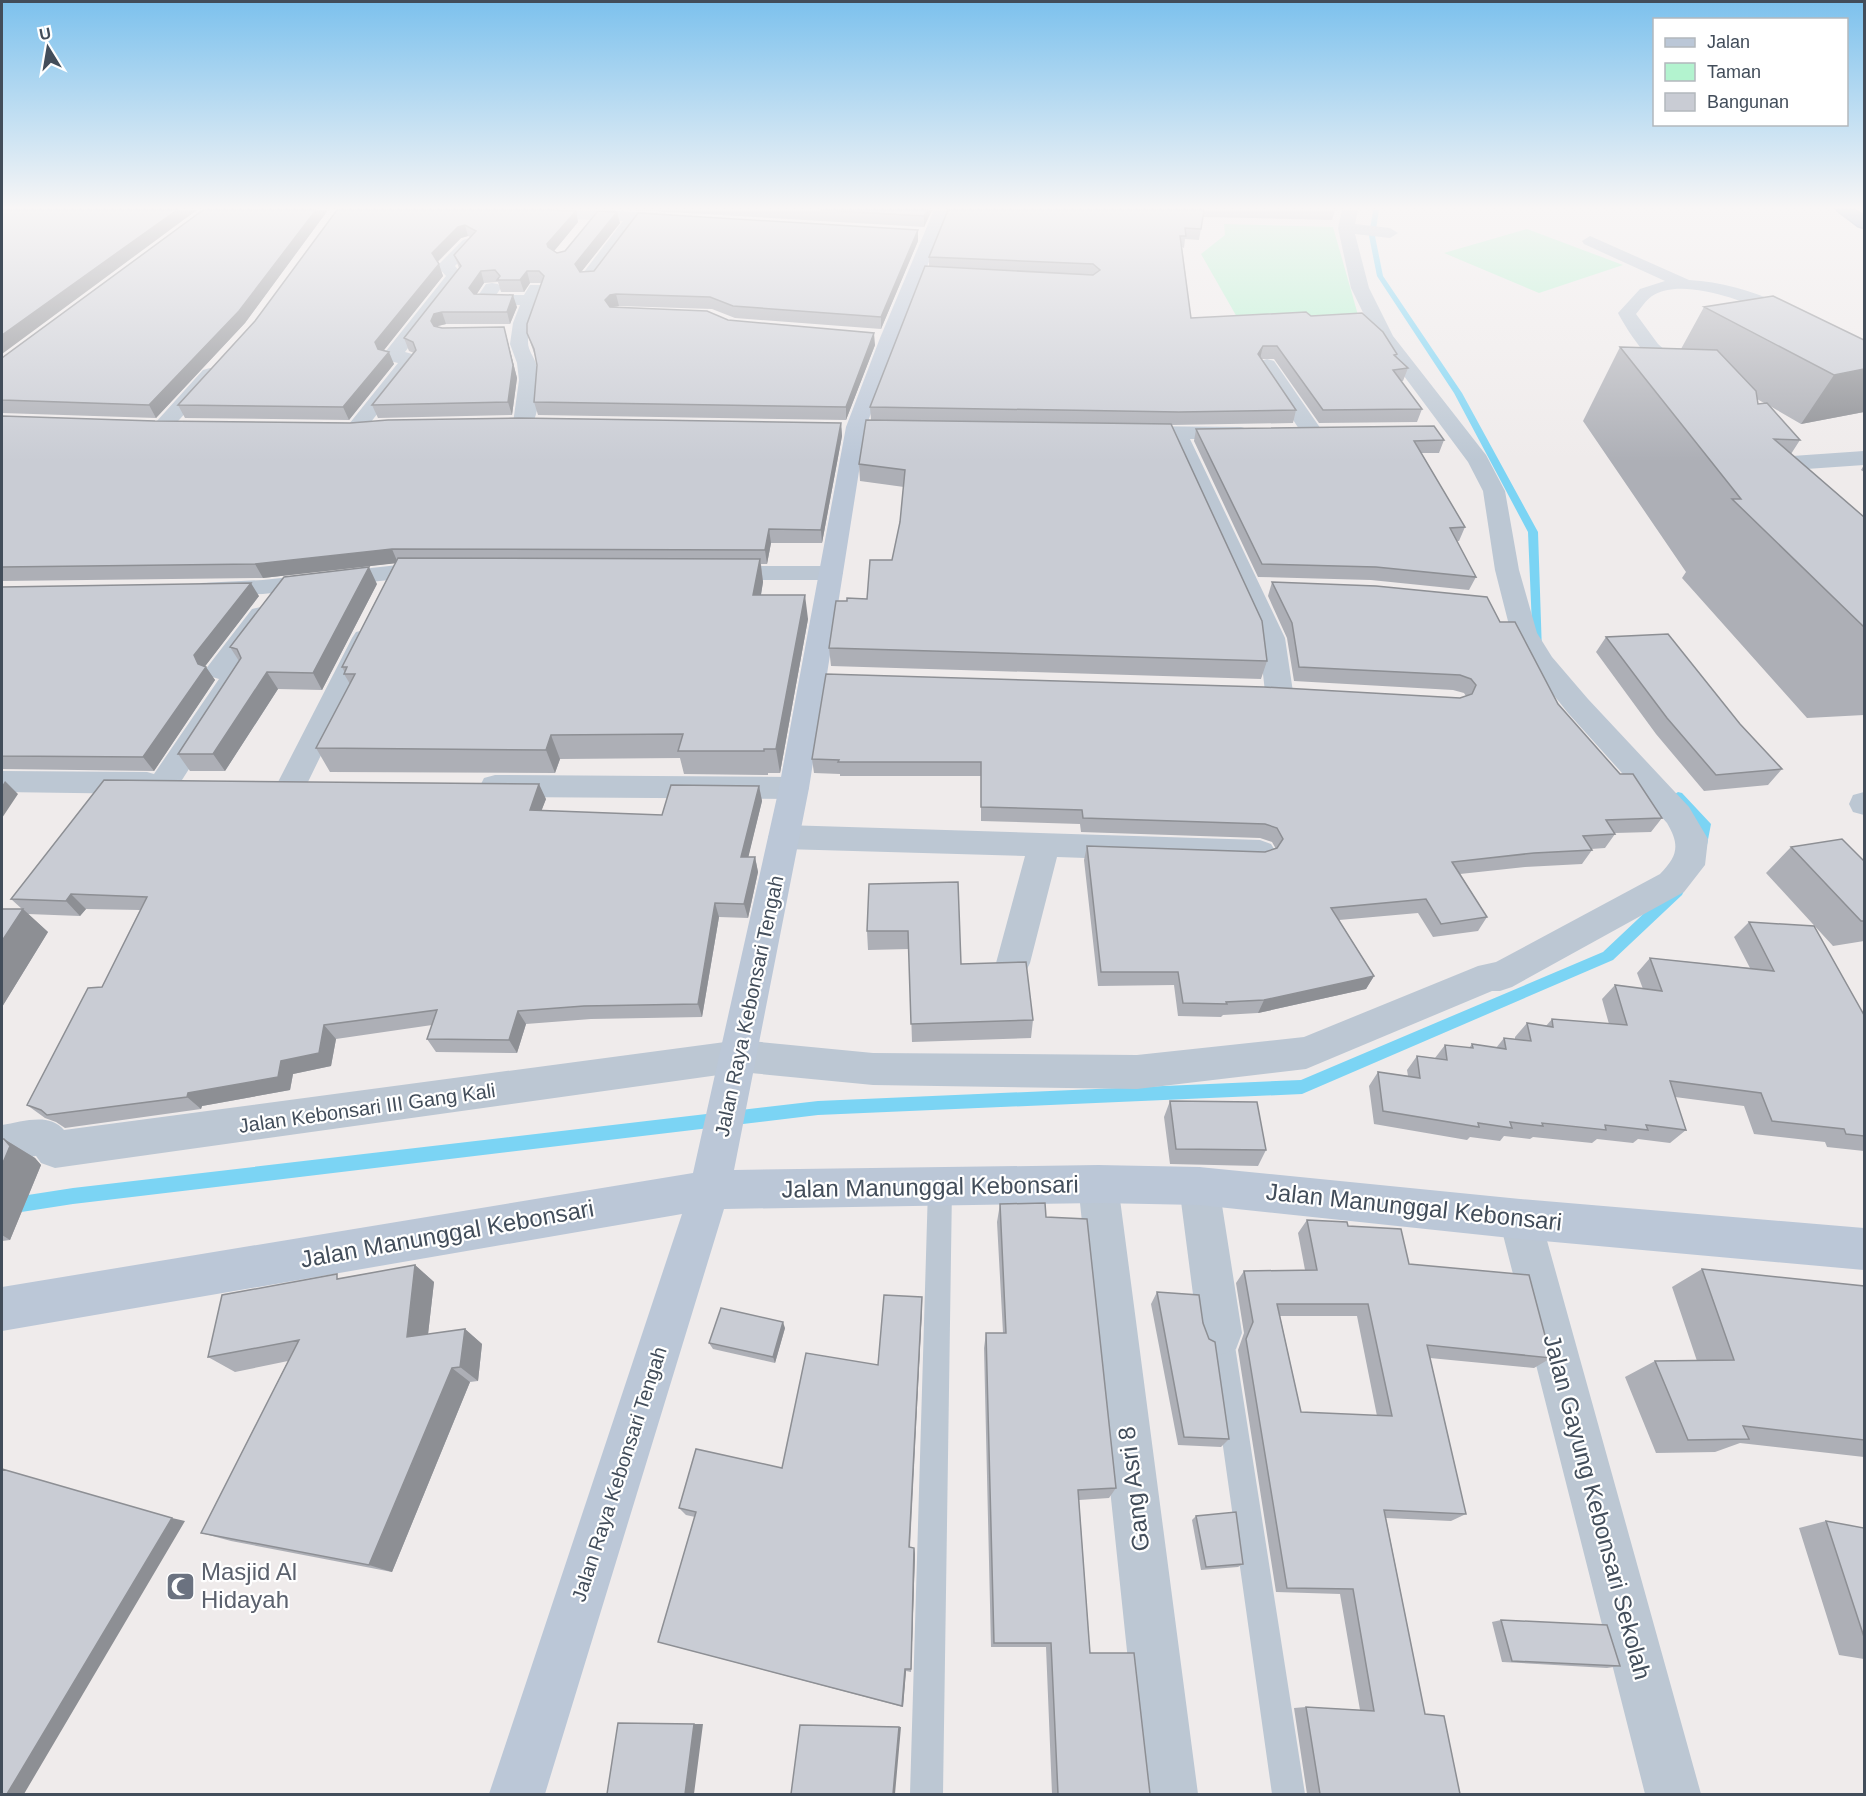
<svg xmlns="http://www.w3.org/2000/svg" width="1866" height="1796" font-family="Helvetica,sans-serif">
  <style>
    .green { fill: #b3f3cf }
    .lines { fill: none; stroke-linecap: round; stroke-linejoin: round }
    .stream { fill: #7bd4f4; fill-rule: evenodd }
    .highway-casing { stroke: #6885ac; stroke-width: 3 }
    .lane { fill: #bcc7d3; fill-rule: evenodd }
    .street { fill: #bcc7d3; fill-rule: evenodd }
    .secondary { fill: #bbc7d7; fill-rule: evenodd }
    .highway { fill: #7d9ac0; fill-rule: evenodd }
    .wall { fill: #adafb6; fill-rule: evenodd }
    .shaded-wall { fill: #8d8f94 }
    .building { fill: #c9ccd4; stroke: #8d8f94; stroke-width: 1.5; fill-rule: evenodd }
    .labels { text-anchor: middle; stroke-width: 4.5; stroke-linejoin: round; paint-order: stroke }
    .street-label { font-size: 20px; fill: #424d5a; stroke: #fff }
    .near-street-label { font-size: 24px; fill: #424d5a; stroke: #fff }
    .near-worship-label { font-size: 24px; fill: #5b616d; stroke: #fff; text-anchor: start }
  </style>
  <rect width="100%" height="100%" fill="#efebeb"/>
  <path class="green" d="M1224,224L1333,227L1358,315L1242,326L1201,254L1225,235Z
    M1527,229L1623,265L1539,293L1444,253Z"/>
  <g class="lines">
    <path class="stream" d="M1373,210H1379L1375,236L1383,276L1462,393L1538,532L1542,652L1538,653L1533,650L1528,532L1454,393L1377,276L1369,236Z
      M1678,792L1682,793L1711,824L1706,850H1696L1695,847L1698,825L1674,799L1672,796Z
      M1677,886L1682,887L1684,891L1682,895L1613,960L1302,1094L818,1115L73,1204L2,1215V1199L73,1188L818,1101L1301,1080L1603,952L1672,887Z"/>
    <defs>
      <path id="highway" d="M1837,210H1855L1864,216V228L1858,226Z"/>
    </defs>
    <use href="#highway" class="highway-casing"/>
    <path class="lane" d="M940,1177L948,1180L952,1188L943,1794H910L928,1188L932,1180Z
      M1220,1320L1229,1324L1233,1333L1305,1794H1272L1207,1333L1211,1324Z"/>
    <path class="street" d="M438,210C469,210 678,207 688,219L680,224L639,222L595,281H583L580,277L623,221L446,215Z
      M1342,210H1358L1355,224L1390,228L1398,233L1390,238L1355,234L1369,288L1393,336L1486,455L1505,491L1519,570L1537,633L1552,657L1588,699L1689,807L1708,839L1705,865L1684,892L1512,987L1500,991H1492L1306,1069L1137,1089L873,1085L740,1072L55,1168L41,1163L36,1156L2,1161V1125C22,1122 49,1112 64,1130L740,1040L873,1053L1137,1055L1304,1037L1478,966L1496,962L1660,874C1678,856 1680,845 1667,823L1568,713L1532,668L1511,633L1495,570L1483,491L1468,462L1375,337L1351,288L1338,228Z
      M1590,236L1689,280C1752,283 1810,317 1864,345V358C1849,354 1833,343 1819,336C1783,317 1690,271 1652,296C1646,300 1641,308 1636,314L1658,344L1694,376L1691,380C1664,387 1629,334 1618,313L1640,289L1665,281L1584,244L1582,241Z
      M469,238L477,243L455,266L463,276L405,352L416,355L419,361L363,432L356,434L349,432L346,428L349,424L398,363L385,360L382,356L446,276L437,266L463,240Z
      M492,283L498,284L501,288L496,295H524L530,285H542L545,289C537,306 528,323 528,342C528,351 534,356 536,364C541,381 541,412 530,427L523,429L516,427L513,423L519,380L517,363L510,344L513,323L520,305L478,304L475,300L486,284Z
      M1267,359L1274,361L1323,432L1319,436L1312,438L1305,436L1301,432L1257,365L1260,361Z
      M210,368L217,370L220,374L217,378L170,430L163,432L156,430L153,426L156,422L203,370Z
      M1131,426L1241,427L1248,429L1252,433L1248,437L1241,439H1190L1285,638L1293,692L1289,698L1279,701L1269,698L1265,692L1259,638L1169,439L1124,436L1120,432L1124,428Z
      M1864,451V465L1792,470L1784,468L1781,463L1784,458L1792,456Z
      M398,565L445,567L448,572L445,577L398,579L263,594L210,596L201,593L197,588L201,583L263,580Z
      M716,566H831L840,568L843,573L840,578L831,580H716L707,578L704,573L707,568Z
      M261,607L270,609L274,615L237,665L246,667L250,673L175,791C165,793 157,791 147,794L2,792V771L147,772L154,774L219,679L209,676L205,670L252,609Z
      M365,630L374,632L378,638L307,784L303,792L292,795L281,792L277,784L352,638L356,632Z
      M495,775L794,777L805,780L809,788L805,796L794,799L495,797L484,794L480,786L484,778Z
      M1864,792V815L1853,812L1849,804L1853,795Z
      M784,825L1260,840L1271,844L1276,852L1271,860L1260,864L1057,857L1030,963L1025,973L1013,977L1001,973L996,963L1025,856L784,849L773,845L768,837L773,829Z
      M1098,1165L1112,1170L1118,1184L1198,1794H1142L1078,1184L1084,1170Z
      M1199,1167L1213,1172L1219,1186L1242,1333L1236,1349L1220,1355L1204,1349L1198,1333L1179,1186L1185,1172Z
      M1520,1199L1535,1205L1541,1219L1701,1794H1645L1499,1219L1505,1205Z"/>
    <path class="secondary" d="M934,210H950L898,338L866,427L809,788L734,1170L1098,1165L1199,1167L1520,1199L1864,1228V1270L1520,1239L1199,1205L1098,1203L724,1209L545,1794H489L682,1214L2,1331V1287L693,1173L779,788L846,427L880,338Z"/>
    <use href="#highway" class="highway"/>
  </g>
  <path class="wall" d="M203,210H328L245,323L156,418L2,413V358Z
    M337,210L576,211L578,222L554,251L557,253L565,251L620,223L581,272L918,241L881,329L735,318L712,309L619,306L612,307L728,320L875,345L846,420L538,415L534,402L537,365L535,356L527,333L541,283H530L524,292H501L498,282L484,283L476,294L517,307L510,324H446L438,326V327L442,328L504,327L517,378L512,415L378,418L372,405L414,353L409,351L404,338L459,268L454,255L470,237L468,236L461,238L438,262L443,276L384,350L394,364L349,420L185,418L178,405L255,321Z
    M635,210H932L924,227Z
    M948,210H1335L1332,220L1203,217L1199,240L1185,239L1184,248L1182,247L1191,318L1311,316L1397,354L1396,357L1408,368L1403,381H1401L1422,409L1417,422L1319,423L1274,359H1261L1296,410L1293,423L1171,425L1267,661L1261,679L831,666L829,648L847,601L867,599L892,560L900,522L904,487L860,481L859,464L871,420L870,407L929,267V257Z
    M1704,307L1864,340V412L1801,424L1770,406L1800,440L1791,454L1864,517V715L1807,718L1682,578L1686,572L1583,421L1620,347L1681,349ZM1757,399L1764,403L1758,404Z
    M2,416L155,421L350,423H841L842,436L822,543H771L767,564H761L763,582L761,595L808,619L780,773H768V775L684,774L680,758L560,759L555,773L330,772L316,748L350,684L344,674L345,673L342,667L395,563L263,578L2,581Z
    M1196,429L1444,440L1439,453H1421L1465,527L1459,541H1456L1476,577L1469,590L1371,580L1258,577L1194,441Z
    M1864,465V472L1861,470Z
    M1272,582L1500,622L1558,704L1620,774L1662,818L1651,832L1615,833V834L1605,848L1591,849L1592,850L1582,864L1525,867L1460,874L1487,917L1478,931L1433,937L1418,913L1339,920L1374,976L1366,989L1258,1013L1223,1015L1221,1017L1178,1016L1174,985L1098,986L1084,860L1087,846L1265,852L1276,849L1272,842L1260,838L1081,832L1080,824L981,821V776H840V774L814,773L812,759L1460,698L1466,696L1464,693L1453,690L1294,681L1287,638L1268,596Z
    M377,584L322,690L278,689L225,771H190L178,754L239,661L230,647Z
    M2,587L259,596L205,666L215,680L154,771L2,769Z
    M1606,637L1740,724L1782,769L1768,785L1704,791L1656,734L1596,652Z
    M759,786L762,801L748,857H755L758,872L748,918L719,917L702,1017L591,1019L526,1024L517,1053L436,1052L427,1039L432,1025L336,1039L331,1066L293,1074L290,1090L202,1106L201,1109L65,1128L56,1122L45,1118L27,1105L102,987L140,910L86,909L80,916L28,914L48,932L2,1007V909H22L11,899L546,799L541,811L662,815Z
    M1791,847L1864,861V941L1833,946L1766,873Z
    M869,884L961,964L1033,1020L1031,1038L912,1042L909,949L868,950L867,931Z
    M1749,922L1864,1015V1151L1827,1147L1825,1142L1754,1134L1744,1106L1675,1097L1686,1130L1670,1143L1638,1139L1633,1143L1597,1139L1592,1143L1533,1137L1530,1139L1504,1136L1500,1141L1470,1137L1467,1140L1374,1124L1369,1086L1378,1072L1408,1076L1407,1070L1417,1056L1435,1058L1445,1045L1469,1048L1472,1044L1496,1048L1504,1038L1515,1039V1037L1527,1023L1546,1026L1552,1019L1609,1024L1602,999L1615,985L1643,989L1637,973L1650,958L1750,968L1734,937Z
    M1170,1101L1266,1150L1258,1166L1170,1164L1164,1117Z
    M2,1139H4L35,1158L41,1165L10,1240L2,1241Z
    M1000,1204L1046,1217L1116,1488L1109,1498L1079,1500L1090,1653L1150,1794H1052L1046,1647H991L984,1348L986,1333H1003L997,1222Z
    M1307,1220L1348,1226L1409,1264L1551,1358L1534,1368L1430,1358L1466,1514L1451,1521L1386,1518L1425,1714L1460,1794H1305H1307L1294,1708L1306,1707L1360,1710L1340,1594L1276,1592L1238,1350L1244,1333L1236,1283L1244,1271L1305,1270L1298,1233ZM1280,1316H1357L1377,1416L1301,1412Z
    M415,1265L434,1282L428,1334L465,1329L482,1344L478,1381L470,1382L392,1572L231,1541L201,1533L288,1361L235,1372L208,1357L342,1278Z
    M1702,1269L1864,1286V1457L1740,1443L1715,1452L1656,1453L1625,1377L1655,1361H1697L1672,1287Z
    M1157,1292L1203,1323L1229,1439L1221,1447L1178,1445L1151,1304Z
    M922,1297V1308L910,1548H914L915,1554L911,1672L906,1671L903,1707L658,1642L695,1517L686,1515L679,1508L782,1468L878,1365Z
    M785,1328L775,1363L713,1349L709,1343Z
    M1196,1516L1243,1564L1238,1567L1201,1570L1192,1520Z
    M1826,1521L1864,1528V1659L1839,1655L1799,1528Z
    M1501,1620L1620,1666L1607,1668L1502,1662L1492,1622Z"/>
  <path class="shaded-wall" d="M177,210H197L2,354V335Z
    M316,210H328L245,323L156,418L149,405Z
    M927,210H932L924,227V216Z
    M576,211L578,222L550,256L547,244Z
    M617,212L620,223L578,276L575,264Z
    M465,225L468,236L461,238L435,264L432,253L458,227Z
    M918,230V241L881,329V317Z
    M439,264L443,276L380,355L375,342Z
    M481,271L484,283L473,300L469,288Z
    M527,271L530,283L524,292L520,280Z
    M616,294L619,306L613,307L608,312L605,300L610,295Z
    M513,295L517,307L510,324L507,312Z
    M442,312L446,324L438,326L435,333L431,321L434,314Z
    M504,327L517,378L512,415L508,402Z
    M874,333L875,345L846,420V407Z
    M1263,346L1260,359L1258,354Z
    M389,352L394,364L349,420L343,407Z
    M1864,369V412L1801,424L1834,375Z
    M841,423L842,436L822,543L821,530Z
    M769,529L771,543L767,564L765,550Z
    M392,549L398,563L263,578L255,564Z
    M760,559L763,582L757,618L753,595Z
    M369,567L377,584L322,690L313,673Z
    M251,583L259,596L203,669L206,667L215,680L154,771L143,757L198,664L194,655Z
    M805,595L808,619L780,773L776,749Z
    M267,672L278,689L225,771L213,754Z
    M551,735L560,759L555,773L546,750Z
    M5,781L18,794L2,818V786Z
    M539,784L546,799L536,825L530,810Z
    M759,786L762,801L745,871L741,857Z
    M755,857L758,872L748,918L744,904Z
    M71,894L86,909L80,916L66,901Z
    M715,903L719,917L702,1017L698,1004Z
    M23,909L48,932L2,1007V941Z
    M1374,976L1366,989L1258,1013L1264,1000Z
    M518,1011L526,1024L517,1053L509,1040Z
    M324,1025L336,1039L331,1066L293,1074L290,1090L202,1106L201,1109L187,1097L188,1093L281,1061Z
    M4,1139L35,1158L41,1165L10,1240L2,1235V1165Z
    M415,1265L434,1282L426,1352L407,1337Z
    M922,1297V1308L909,1553V1547Z
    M783,1322L785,1328L775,1363L773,1357Z
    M465,1329L482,1344L478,1381L460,1367Z
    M452,1368L470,1382L392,1572L369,1565Z
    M172,1518L185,1521L24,1794H7Z
    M914,1548L915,1554L911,1672V1669Z
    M905,1669L906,1671L903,1707L902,1706Z
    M694,1724H703L694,1794H685Z
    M899,1727H901L895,1794H893Z"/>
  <path class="building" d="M2,210H177L2,335Z
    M203,210H316L239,311L149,405L2,400V358Z
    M337,210H550L576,211L547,244L548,247L557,253L565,251L598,211L617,212L575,264L580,272L594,271L638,213L918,230L881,317L733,306L710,297L616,294L610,295L605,300L610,307L707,311L728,320L874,333L846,407L534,402L537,365L534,349L527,333V324L544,276L539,271H527L520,280H497L500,276L495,270L481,271L469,288L474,294L513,295L507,312H442L434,314L431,321L434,326L442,328L504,327L513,365L508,402L372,405L416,350L413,342L404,338L461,266L454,255L476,231L465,225L458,227L432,253L439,264L375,342L378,349L389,352L343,407L178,405L255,321Z
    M820,210H927L924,216Z
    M948,210H1204L1201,229L1185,228L1186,236H1180L1191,318L1306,312L1311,316L1362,313L1383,332L1397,354L1394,355L1408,368L1393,370L1422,409L1323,410L1277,346H1263L1258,354L1296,410L1179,412L870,407L925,266L1093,275L1100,270L1093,264L929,257Z
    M1773,296L1864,340V369L1834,375L1704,307Z
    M1620,347L1717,350L1756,391L1758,404L1767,403L1800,440L1774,439L1864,517V627L1732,499H1741Z
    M2,416L155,421L350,423L388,420L519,418L841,423L821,530L769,529L765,550L392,549L255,564L2,567Z
    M866,420L1171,424L1262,621L1267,661L829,648L836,601H847V598L867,599L870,560H892L900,522L905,470L859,464Z
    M1434,426L1444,440L1414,441L1465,527L1450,528L1476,577L1376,567L1262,564L1196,429Z
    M398,558L760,559L753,595H805L776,749H764V751H678L683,734L551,735L546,750L316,748L355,674H344L347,667H342Z
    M369,567L313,673L267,672L213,754H178L241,658L237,649L230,647L284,577Z
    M1272,582L1376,586L1487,597L1500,622H1515L1558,704L1620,774H1633L1662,818L1606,820L1615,834L1583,836L1592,850L1534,853L1452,862L1487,917L1441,924L1426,899L1331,908L1374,976L1264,1000L1226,1002L1227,1004L1183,1003L1178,972H1101L1087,846L1265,852L1277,848L1283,839L1277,828L1265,824L1083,818L1082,810L981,807V762H838L839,760L812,759L826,674L1264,687L1460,698L1472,694L1476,685L1471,679L1460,675L1299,667L1292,623Z
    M251,583L194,655L198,664L206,667L143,757L2,756V587Z
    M1668,634L1740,724L1782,769L1716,775L1667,718L1606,637Z
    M104,780L539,784L530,810L662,815L671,785L759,786L741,857H755L744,904L715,903L698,1004L584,1006L518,1011L509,1040L427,1039L437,1010L324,1025L319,1053L281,1061L278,1077L188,1093L187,1097L47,1115L41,1110L27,1105L88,988L102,987L147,897L71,894L66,901L11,899Z
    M1842,839L1864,861V921H1861L1791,847Z
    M958,882L961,964L1026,962L1033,1020L911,1024L908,931H867L869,884Z
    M2,909H23L2,941Z
    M1749,922L1814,926L1864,1015V1136L1846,1134L1844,1129L1772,1121L1761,1093L1670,1081L1686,1130L1646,1125L1648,1130L1605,1125L1606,1130L1542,1123L1543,1126L1510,1122L1512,1128L1478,1123L1479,1127L1383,1111L1378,1072L1420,1078L1417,1056L1447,1060L1445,1045L1473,1048L1472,1044L1506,1049L1504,1038L1531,1041L1527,1023L1553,1027L1552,1019L1627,1025L1615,985L1662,991L1650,958L1774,971Z
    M1170,1101L1257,1102L1266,1150L1176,1149Z
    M2,1139H4L10,1146L2,1165Z
    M1045,1203L1046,1217L1087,1219L1116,1488L1078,1490L1090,1653H1134L1150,1794H1058L1051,1643H994L986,1333H1006L1000,1204Z
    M1307,1220L1347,1222L1348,1226L1401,1229L1409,1264L1529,1275L1551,1358L1427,1345L1466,1514L1384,1510L1425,1714L1444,1716L1460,1794H1320L1306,1707L1374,1711L1353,1589L1287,1588L1246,1339L1253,1322L1244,1271L1317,1270ZM1277,1304H1368L1392,1416L1301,1412Z
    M415,1265L407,1337L465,1329L460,1367L452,1368L369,1565L201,1533L299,1340L208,1357L222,1295L337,1274V1279Z
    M1702,1269L1864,1286V1440L1743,1426L1749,1439L1688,1440L1655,1361L1734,1360Z
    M1157,1292L1199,1295L1203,1323L1209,1339L1215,1342L1229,1439L1184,1437Z
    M884,1295L922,1297L909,1547L914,1548L911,1669H905L902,1706L658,1642L696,1512L679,1508L696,1449L782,1468L806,1353L878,1365Z
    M721,1308L783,1322L773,1357L709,1343Z
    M2,1469L172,1518L7,1794H2Z
    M1236,1512L1243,1564L1206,1567L1196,1516Z
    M1826,1521L1864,1528V1637Z
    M1501,1620L1607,1625L1620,1666L1512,1661Z
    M618,1723L694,1724L685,1794H607Z
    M800,1725L899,1727L893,1794H791Z"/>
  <linearGradient id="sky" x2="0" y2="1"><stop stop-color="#7cc1ed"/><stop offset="0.45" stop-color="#f8f6f6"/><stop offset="1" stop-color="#f8f6f6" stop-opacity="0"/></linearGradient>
  <rect width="1866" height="462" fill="url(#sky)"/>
  <defs>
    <symbol id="mosque-square" viewBox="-11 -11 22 22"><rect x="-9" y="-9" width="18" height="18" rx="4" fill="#6b7280" stroke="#fff"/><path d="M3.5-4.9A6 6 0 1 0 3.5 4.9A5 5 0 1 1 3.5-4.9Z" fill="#fff"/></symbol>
  </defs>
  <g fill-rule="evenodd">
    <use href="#mosque-square" x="164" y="1570" width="33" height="33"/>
  </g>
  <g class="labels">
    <g class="street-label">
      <text transform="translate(749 1006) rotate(-78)" y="7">Jalan Raya Kebonsari Tengah</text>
      <text transform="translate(367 1108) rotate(-8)" y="7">Jalan Kebonsari III Gang Kali</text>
      <text transform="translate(619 1474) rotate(-72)" y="7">Jalan Raya Kebonsari Tengah</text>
    </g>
    <g class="near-street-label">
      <text transform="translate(930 1187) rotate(-1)" y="8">Jalan Manunggal Kebonsari</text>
      <text transform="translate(1414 1207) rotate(6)" y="8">Jalan Manunggal Kebonsari</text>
      <text transform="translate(447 1234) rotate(-10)" y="8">Jalan Manunggal Kebonsari</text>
      <text transform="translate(1134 1489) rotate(-97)" y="8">Gang Asri 8</text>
      <text transform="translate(1597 1507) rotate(75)" y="8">Jalan Gayung Kebonsari Sekolah</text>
    </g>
    <g class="near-worship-label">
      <text x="201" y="1580">Masjid Al<tspan x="201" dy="28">Hidayah</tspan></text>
    </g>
  </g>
  <rect width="1866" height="1796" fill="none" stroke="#424d5a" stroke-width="6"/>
  <rect x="1653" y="18" width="195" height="108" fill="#ffffff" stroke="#b3b8bd" stroke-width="1.5"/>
  <rect x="1665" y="38" width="30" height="9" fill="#bbc7d7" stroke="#b3b8bd" stroke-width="1.5"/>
  <text x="1707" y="48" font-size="18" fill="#424d5a">Jalan</text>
  <rect x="1665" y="63" width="30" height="18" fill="#b3f3cf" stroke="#b3b8bd" stroke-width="1.5"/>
  <text x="1707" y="78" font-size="18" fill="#424d5a">Taman</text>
  <rect x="1665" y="93" width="30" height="18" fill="#c9ccd4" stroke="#b3b8bd" stroke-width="1.5"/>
  <text x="1707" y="108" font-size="18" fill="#424d5a">Bangunan</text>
  <g transform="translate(48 48) rotate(349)" stroke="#ffffff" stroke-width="4.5" paint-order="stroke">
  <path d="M0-4.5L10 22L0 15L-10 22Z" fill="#424d5a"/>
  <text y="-9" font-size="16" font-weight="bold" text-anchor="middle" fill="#424d5a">U</text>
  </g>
</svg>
